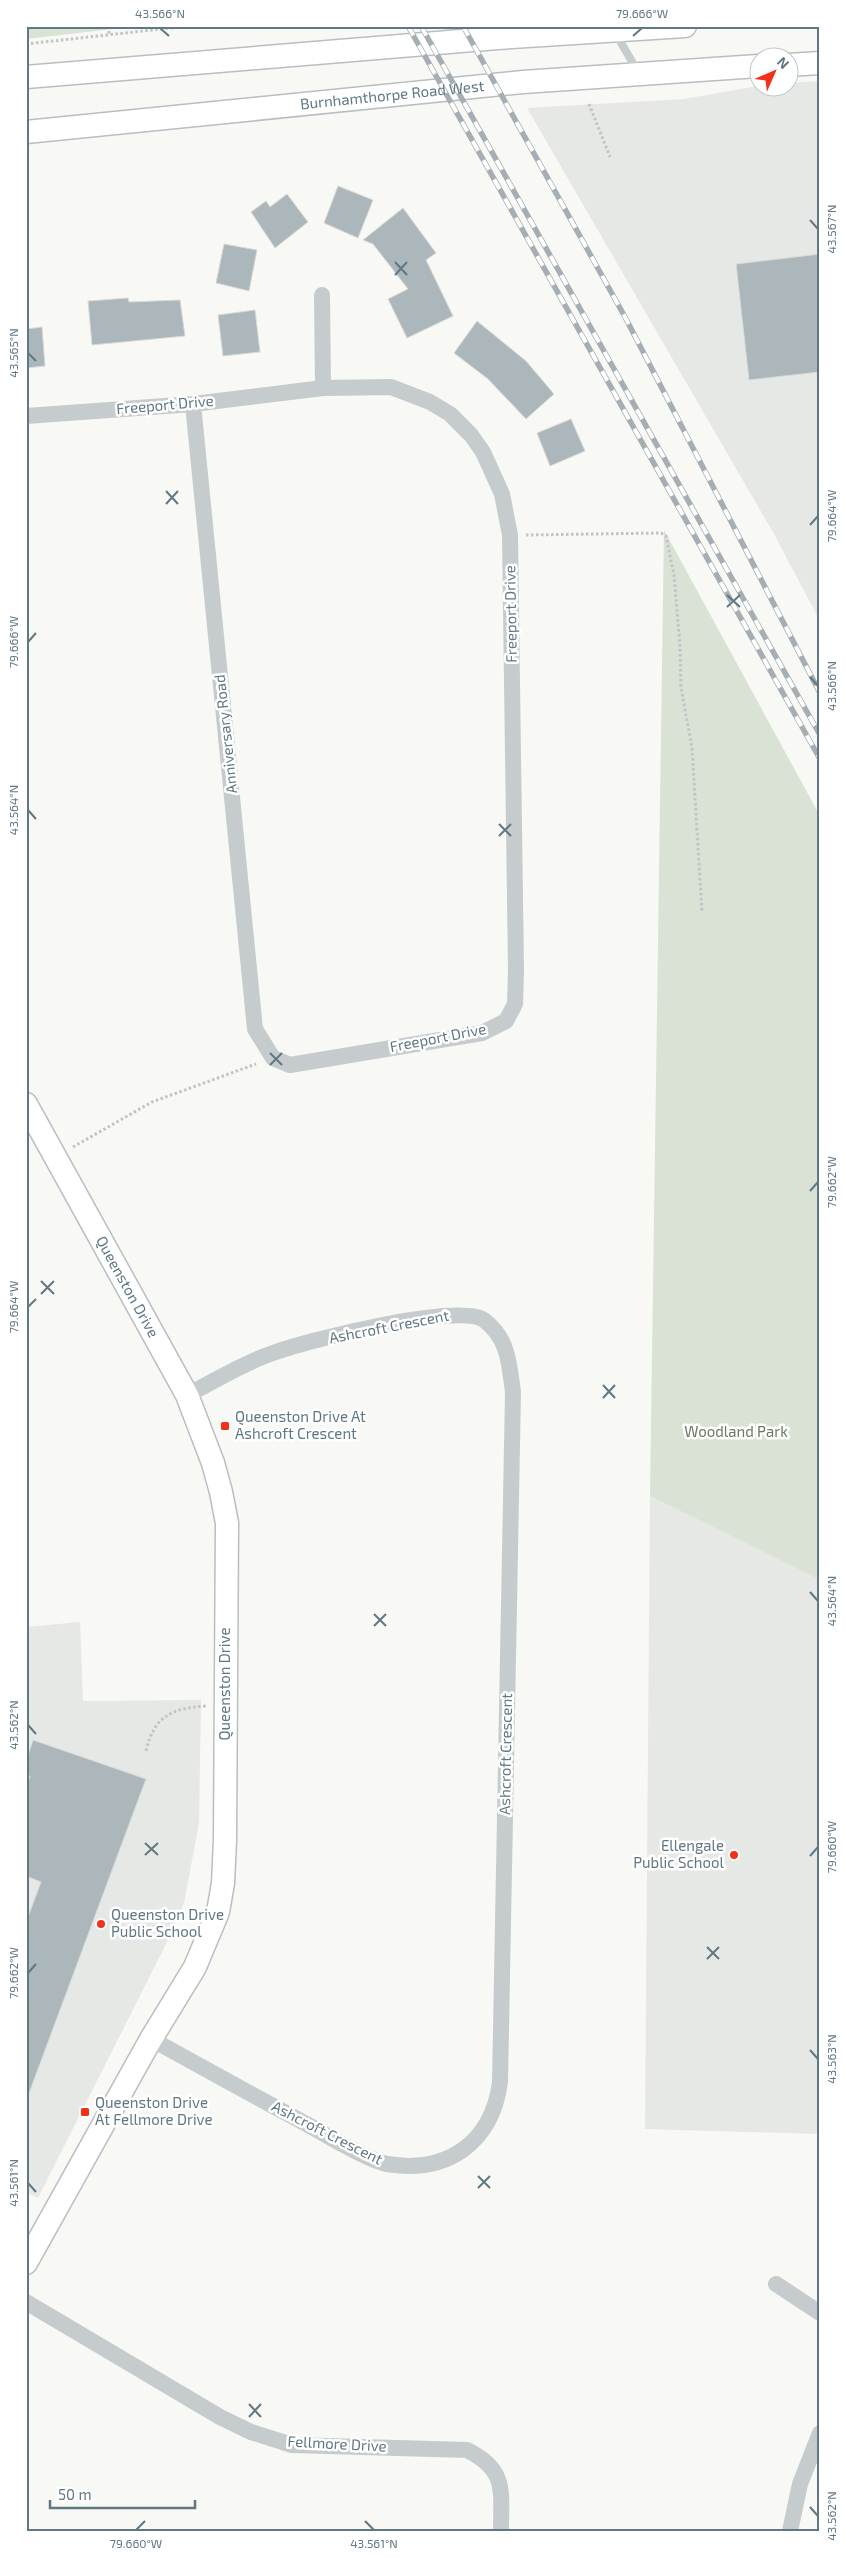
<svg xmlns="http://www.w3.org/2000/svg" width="846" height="2557" font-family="'Exo 2',sans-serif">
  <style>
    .built { fill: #e6e8e6 }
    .green { fill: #dae1d5 }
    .building { fill: #abb7bb; stroke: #dadad7 }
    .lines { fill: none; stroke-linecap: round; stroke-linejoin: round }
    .secondary-casing { stroke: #b7bfc2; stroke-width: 25 }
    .path { stroke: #c1c4c6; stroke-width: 3; stroke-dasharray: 2.5 2.5; stroke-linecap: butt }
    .lane { stroke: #c6cbce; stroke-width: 8 }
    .street { stroke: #c6cbce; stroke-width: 16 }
    .secondary { stroke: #fff; stroke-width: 22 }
    .rail-casing { stroke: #a5aeb3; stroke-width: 5.5 }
    .rail { stroke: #fff; stroke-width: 4; stroke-dasharray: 11; stroke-linecap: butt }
    .ticks { fill: none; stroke: #607883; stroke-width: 2 }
    .poi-dot { fill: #f53018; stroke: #fff; stroke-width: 2 }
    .labels { text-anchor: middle; stroke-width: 5; stroke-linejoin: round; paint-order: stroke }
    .street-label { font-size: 15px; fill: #607883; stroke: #fff }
    .poi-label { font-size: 15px; fill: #607883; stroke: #fff; text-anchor: start }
    .park-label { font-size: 15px; fill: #687a60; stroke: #fff }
    .neatline { fill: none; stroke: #607883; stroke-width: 2 }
    .ticks-label { font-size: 12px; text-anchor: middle; fill: #607883 }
  </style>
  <rect width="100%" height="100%" fill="#f8f8f5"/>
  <path class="built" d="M820,81V621L774,534L527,108L684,99L758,86L788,88L789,83Z
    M650,1496L820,1580V2134L645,2129Z
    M80,1622L83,1701L201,1700L199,1823L184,1903L166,1944L38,2198L26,2192V1627Z"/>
  <path class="green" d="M26,26H139L26,39Z
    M664,530L820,816V1580L650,1496Z"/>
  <path class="building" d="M338,186L373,200L358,238L324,223Z
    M287,194L308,222L275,248L251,212L266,201L270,207Z
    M403,208L436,253L426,260L453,316L407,338L388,299L408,289L373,244L363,240Z
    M224,244L257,250L249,291L216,283Z
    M820,254V372L749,380L736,264Z
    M128,298L129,302L180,300L185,336L92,345L88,301Z
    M255,310L260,352L223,356L218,315Z
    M477,321L526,361L554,394L526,419L488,379L454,353Z
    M42,327L45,366L26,368V329Z
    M571,419L585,451L550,466L537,433Z
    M33,1740L146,1779L28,2096L26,1922L41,1882L26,1876V1789L30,1776L26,1775V1762Z"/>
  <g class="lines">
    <defs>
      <g id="secondary">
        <path d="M788,65L820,63"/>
        <path d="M26,77L497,38L685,26"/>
        <path id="s1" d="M26,132L523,82L758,66"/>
        <path id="s2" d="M26,1104L187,1395L213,1463L221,1492L227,1523L225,1840L223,1883L218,1912L195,1967L151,2039L26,2263"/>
      </g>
    </defs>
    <use href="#secondary" class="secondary-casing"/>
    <path class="path" d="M109,26V34
      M26,44L188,26
      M589,104L610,157
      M526,535L661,533L666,536L674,575L680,646L681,687L692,748L702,912
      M73,1147L152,1102L256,1064
      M146,1751C154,1716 172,1708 206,1706"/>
    <path class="lane" d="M616,34L638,72"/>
    <path class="street" d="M322,295L323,388
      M26,416L193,404L323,388L391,387L430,402L450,414L471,435L483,452L502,494L510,535L516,971L515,1004L506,1021L482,1033L290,1065L273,1058L255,1029L193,404
      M151,2039C205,2069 258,2098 312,2127C329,2137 369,2161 387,2164C447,2174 492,2143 500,2082L513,1392C509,1364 509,1339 484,1320C459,1302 305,1341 273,1353C243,1363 215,1381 187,1395
      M776,2284L820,2313
      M26,2302L220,2417L251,2432L292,2445L467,2450C507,2470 501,2490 501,2531
      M790,2531L800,2484L820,2433"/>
    <use href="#secondary" class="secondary"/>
    <defs>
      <path id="rail" d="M408,26L820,759
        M421,26L820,735
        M463,26L625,317L820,693"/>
    </defs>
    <use href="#rail" class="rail-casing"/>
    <use href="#rail" class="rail"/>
  </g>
  <path class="ticks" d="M160,28L169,36M633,36L642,28M810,220L818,229M395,262L407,275M395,275L407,262M28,353L36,361M166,491L178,504M166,504L178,491M810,525L818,516M727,595L740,607M727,607L740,595M28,642L36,633M810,677L818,686M28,810L36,819M499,824L511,836M499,836L511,824M270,1053L282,1065M270,1065L282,1053M810,1191L818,1182M41,1281L54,1294M41,1294L54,1281M28,1307L36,1299M603,1385L615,1398M603,1398L615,1385M810,1592L818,1601M374,1614L386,1626M374,1626L386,1614M28,1725L36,1734M145,1843L158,1855M145,1855L158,1843M810,1856L818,1847M707,1947L719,1959M707,1959L719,1947M28,1973L36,1964M810,2050L818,2059M478,2176L490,2188M28,2183L36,2192M478,2188L490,2176M249,2404L261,2417M249,2417L261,2404M810,2507L818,2516M365,2521L374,2530M136,2530L145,2521"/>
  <g class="poi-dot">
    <rect x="220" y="1421" width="10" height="10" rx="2.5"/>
    <circle cx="734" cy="1855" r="5"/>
    <circle cx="101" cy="1924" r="5"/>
    <rect x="80" y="2107" width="10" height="10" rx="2.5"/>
  </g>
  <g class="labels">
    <g class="street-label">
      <text dy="5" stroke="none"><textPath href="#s1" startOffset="368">Burnhamthorpe Road West</textPath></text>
      <text transform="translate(165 405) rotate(-5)" y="5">Freeport Drive</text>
      <text transform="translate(511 614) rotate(-91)" y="5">Freeport Drive</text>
      <text transform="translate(226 734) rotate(-96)" y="5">Anniversary Road</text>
      <text transform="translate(438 1038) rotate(-11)" y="5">Freeport Drive</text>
      <text dy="5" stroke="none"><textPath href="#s2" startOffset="209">Queenston Drive</textPath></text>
      <text transform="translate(389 1327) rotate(-11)" y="5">Ashcroft Crescent</text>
      <text transform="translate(225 1684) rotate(-90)" y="5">Queenston Drive</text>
      <text transform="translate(506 1754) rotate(-89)" y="5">Ashcroft Crescent</text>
      <text transform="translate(327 2133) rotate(27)" y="5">Ashcroft Crescent</text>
      <text transform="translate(337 2444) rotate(3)" y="5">Fellmore Drive</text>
    </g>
    <g class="poi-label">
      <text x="235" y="1422">Queenston Drive At<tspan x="235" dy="17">Ashcroft Crescent</tspan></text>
      <text x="724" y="1851" text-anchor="end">Ellengale<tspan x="724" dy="17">Public School</tspan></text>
      <text x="111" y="1920">Queenston Drive<tspan x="111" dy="17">Public School</tspan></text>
      <text x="95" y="2108">Queenston Drive<tspan x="95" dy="17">At Fellmore Drive</tspan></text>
    </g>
    <g class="park-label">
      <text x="736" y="1437">Woodland Park</text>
    </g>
  </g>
  <rect width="846" height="2557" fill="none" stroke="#ffffff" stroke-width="55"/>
  <g transform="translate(774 72) rotate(45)"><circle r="24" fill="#ffffff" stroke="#bfc9cd"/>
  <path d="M0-4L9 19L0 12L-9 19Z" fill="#f53018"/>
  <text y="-8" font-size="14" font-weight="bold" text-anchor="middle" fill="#607883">N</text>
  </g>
  <path d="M50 2500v8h145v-8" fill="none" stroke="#607883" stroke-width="2.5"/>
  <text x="58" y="2500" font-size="15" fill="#607883" stroke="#ffffff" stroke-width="4" paint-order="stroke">50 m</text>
  <rect x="28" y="28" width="790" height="2502" class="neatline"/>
  <g class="ticks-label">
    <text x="160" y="18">43.566°N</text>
    <text x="642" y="18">79.666°W</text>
    <text transform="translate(832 229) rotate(-90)" y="4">43.567°N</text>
    <text transform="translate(14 353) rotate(-90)" y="4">43.565°N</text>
    <text transform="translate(832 516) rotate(-90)" y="4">79.664°W</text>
    <text transform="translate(14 642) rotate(-90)" y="4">79.666°W</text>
    <text transform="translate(832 686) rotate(-90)" y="4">43.566°N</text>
    <text transform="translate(14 810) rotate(-90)" y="4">43.564°N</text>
    <text transform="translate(832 1182) rotate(-90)" y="4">79.662°W</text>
    <text transform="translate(14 1307) rotate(-90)" y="4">79.664°W</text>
    <text transform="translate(832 1601) rotate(-90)" y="4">43.564°N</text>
    <text transform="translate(14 1725) rotate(-90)" y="4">43.562°N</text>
    <text transform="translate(832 1847) rotate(-90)" y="4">79.660°W</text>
    <text transform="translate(14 1973) rotate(-90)" y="4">79.662°W</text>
    <text transform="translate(832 2059) rotate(-90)" y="4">43.563°N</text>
    <text transform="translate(14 2183) rotate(-90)" y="4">43.561°N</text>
    <text transform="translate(832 2516) rotate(-90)" y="4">43.562°N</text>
    <text x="136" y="2548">79.660°W</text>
    <text x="374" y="2548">43.561°N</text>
  </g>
</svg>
